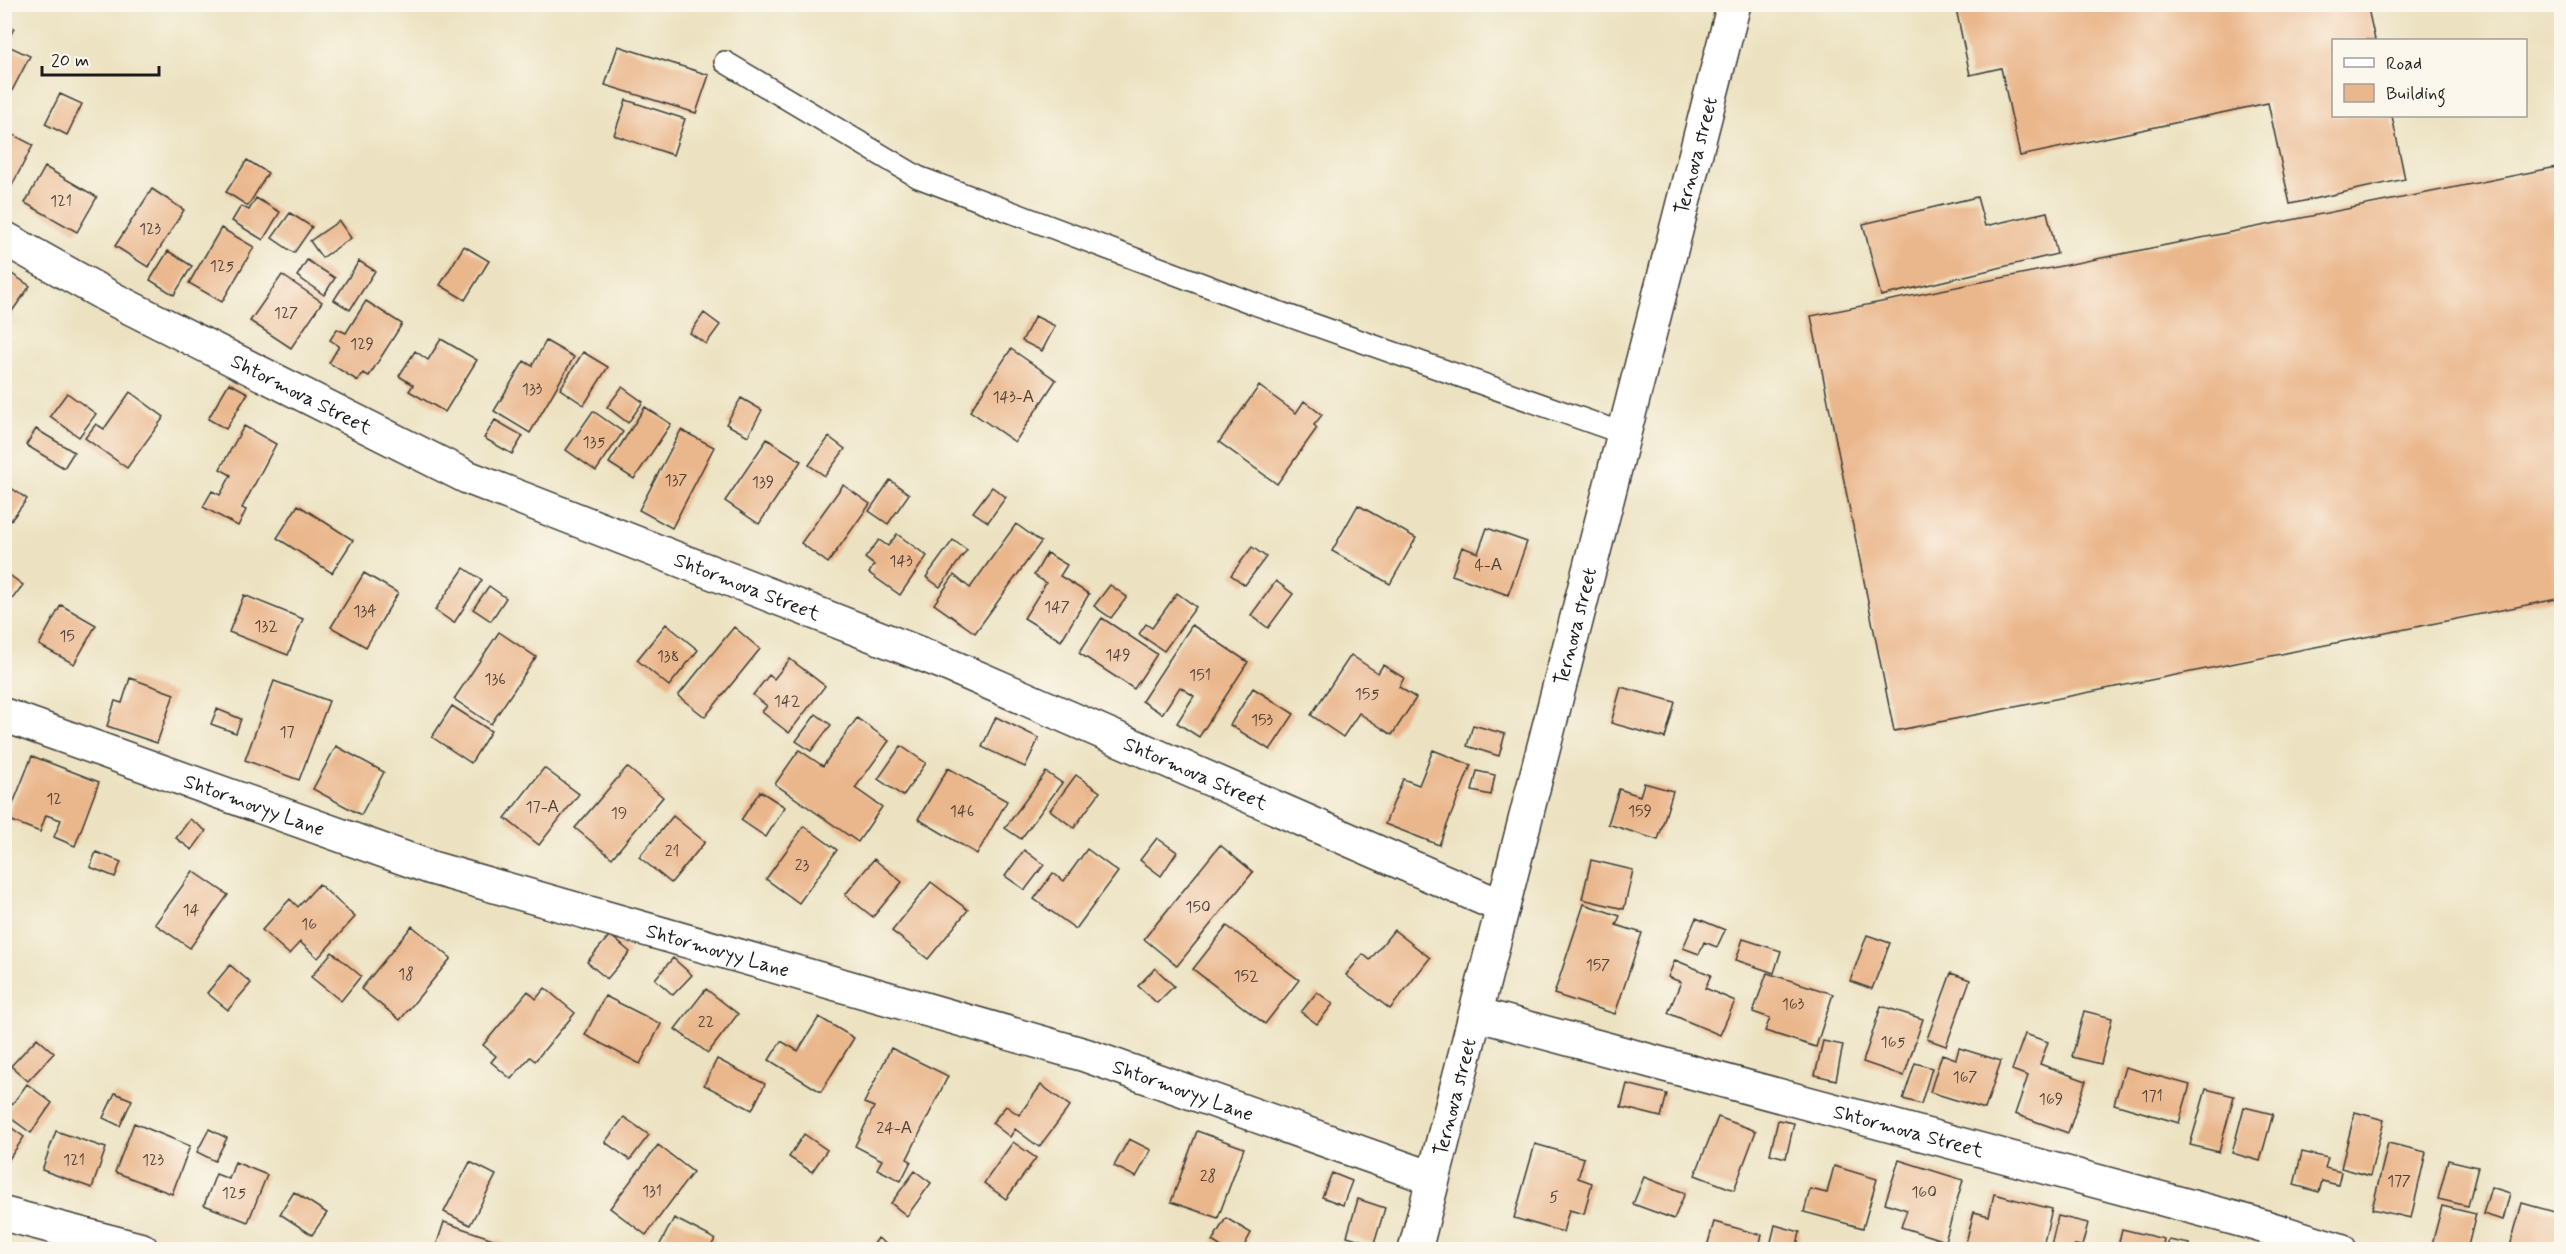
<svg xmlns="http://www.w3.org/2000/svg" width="2566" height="1254" font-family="Mynerve,sans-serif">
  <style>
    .building { fill: #eab68b }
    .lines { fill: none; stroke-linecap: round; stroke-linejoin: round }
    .lane-casing { stroke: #3b3a35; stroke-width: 24 }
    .street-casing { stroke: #3b3a35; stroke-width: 36 }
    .lane { stroke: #fff; stroke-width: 21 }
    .street { stroke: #fff; stroke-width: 33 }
    .labels { text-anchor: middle; stroke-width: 6; stroke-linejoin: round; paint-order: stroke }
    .number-label { font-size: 16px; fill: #504238 }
    .street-label { font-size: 20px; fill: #1c1c1c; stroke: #fbf7ec }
  </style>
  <rect width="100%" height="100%" fill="#fbf7ec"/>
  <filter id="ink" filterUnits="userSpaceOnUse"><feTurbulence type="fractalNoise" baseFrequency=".0167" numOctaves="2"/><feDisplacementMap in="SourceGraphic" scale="12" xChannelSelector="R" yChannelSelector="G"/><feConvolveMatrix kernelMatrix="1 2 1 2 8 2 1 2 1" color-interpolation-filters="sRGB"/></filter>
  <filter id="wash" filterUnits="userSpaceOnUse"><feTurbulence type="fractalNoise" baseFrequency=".008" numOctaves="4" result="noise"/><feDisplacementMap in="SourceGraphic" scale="24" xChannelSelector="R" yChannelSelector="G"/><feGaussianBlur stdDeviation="1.35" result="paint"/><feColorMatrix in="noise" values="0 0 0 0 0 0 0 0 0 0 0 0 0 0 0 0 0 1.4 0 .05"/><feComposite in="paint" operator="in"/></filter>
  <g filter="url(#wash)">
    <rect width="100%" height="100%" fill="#ece2c1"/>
    <g id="blocks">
      <path class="building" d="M1955,4H2367L2375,40H2334V116H2392L2405,179L2290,204L2268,103L2020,156L2001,68L1970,75Z
        M4,23L14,28L6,45L30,56L4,106Z
        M618,46L709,75L696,113L605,85Z
        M60,94L82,104L67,135L45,124Z
        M626,100L685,119L673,155L614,135Z
        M4,130L33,145L8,193L4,191Z
        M247,160L268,173L248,206L226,192Z
        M2562,166V598L1894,731L1811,316Z
        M45,167L97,197L77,232L25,203Z
        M152,189L184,210L148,267L115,246Z
        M1977,197L1985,226L2047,212L2057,254L1881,296L1863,224Z
        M256,198L280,212L263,240L232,221L241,206L249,210Z
        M290,213L312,227L294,253L272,238Z
        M339,221L351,238L322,258L310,241Z
        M221,228L254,247L222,302L189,283Z
        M464,246L489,261L465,300L440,285Z
        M168,251L192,266L174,295L150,280Z
        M307,260L335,278L324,295L297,276Z
        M359,261L375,271L350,310L334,300Z
        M6,270L30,286L10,314L4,311Z
        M282,275L322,302L291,348L250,321Z
        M366,301L402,324L369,376L363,373L358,381L329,363L339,346L330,340L337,329L346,333Z
        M704,313L720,325L706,344L690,333Z
        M1035,316L1055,326L1042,351L1022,341Z
        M441,339L477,360L445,412L409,391L413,385L399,376L415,351L428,360Z
        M546,341L574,357L530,433L494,411L524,361L532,366Z
        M1011,349L1056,380L1015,442L970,411Z
        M583,352L608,367L584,405L560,389Z
        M229,383L248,393L226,429L208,419Z
        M1259,386L1296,413L1304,401L1322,415L1314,425L1317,428L1277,484L1219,442Z
        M622,387L643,402L628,423L607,407Z
        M130,392L164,417L127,468L85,438L96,424L104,429Z
        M67,393L96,414L79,437L50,416Z
        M741,398L762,410L748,436L726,424Z
        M645,407L671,424L634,479L609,463Z
        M593,411L623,432L596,471L566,450Z
        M495,420L523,436L512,454L484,438Z
        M244,426L276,444L242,508L246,510L238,526L203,507L212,491L220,495L231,475L220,469Z
        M36,429L74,452L64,468L26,445Z
        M681,430L714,447L672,528L639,510Z
        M829,437L845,449L825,476L809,465Z
        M767,439L801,461L759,524L725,501Z
        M890,480L909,494L888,524L869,511Z
        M4,483L27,499L6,527L4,525Z
        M843,485L870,504L828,563L801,543Z
        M992,487L1006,497L988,522L973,512Z
        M298,505L353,540L332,573L277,538Z
        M1358,505L1416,538L1390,584L1332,551Z
        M1016,524L1041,542L975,633L934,604L954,575L970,588Z
        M1487,528L1527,542L1508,595L1452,575L1462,547L1478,553Z
        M897,534L927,556L900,595L869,573L874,565L865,558L879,540L888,546Z
        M953,540L967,550L940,587L926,577Z
        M1252,547L1266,557L1245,585L1231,575Z
        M1047,553L1067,565L1060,576L1089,594L1061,641L1024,618L1046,583L1034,575Z
        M464,568L482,580L454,623L435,610Z
        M4,571L23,585L9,603L4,600Z
        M364,573L398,593L366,647L331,627Z
        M1276,581L1293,594L1268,628L1251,615Z
        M1110,585L1127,597L1111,618L1094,606Z
        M489,586L506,598L491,621L473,609Z
        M1177,593L1196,607L1164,651L1139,634L1146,624L1152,628Z
        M244,595L303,619L288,655L229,632Z
        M61,605L96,625L74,664L39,645Z
        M1102,618L1157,654L1134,689L1079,653Z
        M666,624L698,650L669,686L637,660Z
        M1192,625L1248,662L1199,737L1177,723L1194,696L1180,687L1162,714L1142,701Z
        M734,627L760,649L705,717L678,696Z
        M499,632L536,657L491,724L454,699Z
        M1351,655L1378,673L1383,665L1404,678L1399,687L1416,698L1392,735L1359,713L1343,737L1311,715Z
        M790,659L825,686L789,733L762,712L767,706L753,695L769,675L774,679Z
        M130,678L174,694L157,743L107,726L115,701L122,703Z
        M274,681L329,701L299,780L245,760Z
        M1621,687L1675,702L1665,738L1611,723Z
        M1253,688L1294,714L1270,750L1230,725Z
        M452,706L491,731L471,763L432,737Z
        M217,709L241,719L236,733L211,724Z
        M816,714L831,725L811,751L796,741Z
        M996,717L1039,738L1025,767L982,747Z
        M857,718L889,741L855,788L882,807L858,842L775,784L799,750L823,766Z
        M1473,725L1505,734L1499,756L1467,746Z
        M336,746L384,772L361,815L313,789Z
        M901,746L926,763L903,796L878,779Z
        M1433,750L1471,765L1439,845L1385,824L1403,779L1419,785Z
        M32,756L99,782L75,846L54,837L61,820L46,815L40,832L7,819Z
        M627,767L663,797L612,858L575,828Z
        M544,768L579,794L539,845L505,818Z
        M948,768L1007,801L977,854L918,819Z
        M1477,771L1495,775L1491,795L1472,791Z
        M1046,772L1062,783L1021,839L1005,828Z
        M1076,775L1100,792L1074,828L1050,810Z
        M1644,783L1673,791L1658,840L1608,824L1619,789L1640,796Z
        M760,791L785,807L766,837L741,820Z
        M673,816L705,842L671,883L639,857Z
        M190,819L206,831L192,850L176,838Z
        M804,826L837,850L799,903L766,879Z
        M1157,838L1177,852L1161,876L1140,860Z
        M1220,845L1253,872L1177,966L1144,939Z
        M1087,849L1118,872L1076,929L1034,899L1053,873L1064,881Z
        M1024,850L1044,865L1025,890L1005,876Z
        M96,852L121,862L115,877L90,867Z
        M874,859L902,882L873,917L845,895Z
        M1591,860L1633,870L1624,909L1582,899Z
        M193,871L228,895L190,948L155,924Z
        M931,882L968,910L928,959L892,931Z
        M319,884L355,917L318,958L300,942L289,954L262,930L290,899L298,907Z
        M1584,904L1620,916L1616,925L1642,933L1615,1014L1554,994Z
        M1696,918L1725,930L1717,947L1704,942L1699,954L1683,948Z
        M412,926L451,958L400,1020L361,989Z
        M1227,926L1299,980L1265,1024L1193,969Z
        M1394,930L1430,958L1390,1009L1346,975L1363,954L1370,960Z
        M610,935L630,952L607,979L587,962Z
        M1867,935L1890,943L1872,989L1850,981Z
        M1743,939L1781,951L1774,973L1736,960Z
        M332,952L361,976L341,1001L311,977Z
        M673,958L692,975L673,995L655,979Z
        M1675,960L1711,975L1705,988L1735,1001L1720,1035L1668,1013L1681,982L1668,977Z
        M230,965L251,983L228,1010L207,993Z
        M1155,968L1174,986L1157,1003L1138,986Z
        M1767,973L1833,994L1816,1047L1765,1031L1770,1018L1753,1012Z
        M1951,973L1970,980L1946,1046L1927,1039Z
        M545,988L575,1013L535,1061L530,1057L511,1079L491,1062L496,1056L483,1045L528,991L536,999Z
        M706,989L738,1014L708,1053L675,1029Z
        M1317,992L1333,1004L1317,1024L1301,1012Z
        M605,996L661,1024L640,1064L585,1035Z
        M1881,1006L1923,1019L1904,1076L1863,1062Z
        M2084,1011L2112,1018L2101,1064L2072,1057Z
        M819,1017L854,1038L821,1092L769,1060L781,1041L798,1051Z
        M2025,1034L2048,1042L2040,1064L2086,1081L2068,1133L2015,1114L2028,1076L2012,1070Z
        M37,1038L54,1053L28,1081L11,1066Z
        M1823,1041L1843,1045L1836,1080L1815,1075Z
        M891,1048L948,1076L907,1159L911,1161L901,1181L877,1169L882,1160L855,1146L874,1107L864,1103Z
        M1959,1048L2001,1061L1985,1109L1930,1092L1942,1054L1956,1059Z
        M717,1059L765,1084L752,1110L704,1085Z
        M1915,1063L1932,1068L1921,1104L1903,1099Z
        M2125,1067L2190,1085L2179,1123L2114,1104Z
        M27,1084L52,1103L31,1133L5,1114Z
        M1627,1084L1667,1094L1661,1117L1621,1107Z
        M1041,1085L1070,1106L1039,1147L1015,1129L1010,1137L992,1123L1006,1106L1019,1115Z
        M2206,1089L2234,1096L2219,1152L2190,1145Z
        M115,1093L132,1100L120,1126L103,1118Z
        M2244,1107L2273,1114L2260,1161L2232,1153Z
        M2355,1112L2384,1120L2370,1176L2341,1168Z
        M624,1117L649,1135L630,1160L605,1142Z
        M1718,1117L1756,1131L1734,1190L1695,1175Z
        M1778,1120L1794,1123L1786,1158L1770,1154Z
        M5,1123L24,1137L5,1165Z
        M134,1123L190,1146L172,1194L115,1172Z
        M209,1129L227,1138L215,1161L197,1152Z
        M56,1131L106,1148L92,1188L42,1170Z
        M1197,1131L1244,1148L1218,1218L1171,1202Z
        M804,1134L827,1150L812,1172L789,1157Z
        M1129,1139L1151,1150L1136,1177L1114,1166Z
        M1013,1142L1036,1158L1006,1199L984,1183Z
        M2388,1143L2426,1152L2411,1218L2372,1209Z
        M1535,1144L1584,1158L1578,1178L1592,1183L1584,1214L1569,1210L1563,1232L1514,1218Z
        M658,1145L693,1172L646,1235L610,1208Z
        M2302,1152L2328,1158L2325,1168L2341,1172L2338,1185L2322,1181L2319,1192L2294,1185Z
        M1899,1160L1963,1180L1945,1241L1901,1227L1907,1210L1885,1203Z
        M2448,1160L2478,1167L2468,1206L2438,1199Z
        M235,1162L267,1175L248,1222L204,1205L216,1174L229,1179Z
        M470,1162L496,1175L470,1225L444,1212Z
        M1834,1166L1877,1179L1863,1228L1804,1212L1810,1189L1827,1193Z
        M915,1171L931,1183L907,1216L891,1203Z
        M1332,1173L1352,1181L1343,1205L1322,1197Z
        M1644,1177L1685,1193L1674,1219L1633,1204Z
        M2491,1187L2510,1193L2503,1220L2483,1214Z
        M294,1192L327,1213L312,1235L280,1214Z
        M1994,1194L2052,1209L2042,1250H1964L1974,1212L1989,1216Z
        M1358,1199L1385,1208L1374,1244L1347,1236Z
        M2522,1203L2562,1214V1250H2509Z
        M2442,1206L2476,1214L2467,1250L2431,1248Z
        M2058,1216L2088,1223L2082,1246L2075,1245L2074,1250H2050Z
        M674,1218L715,1239L709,1250H657Z
        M1226,1218L1251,1233L1242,1250H1226L1212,1241Z
        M444,1222L507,1244L505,1250H446L436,1246Z
        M1714,1222L1762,1235L1758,1250H1706Z
        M1775,1225L1800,1232L1796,1250H1769Z
        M2122,1229L2164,1239L2162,1250H2117Z
        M878,1238L894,1250H870Z
        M2169,1240L2190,1244L2189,1250H2166Z"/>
    </g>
  </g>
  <g filter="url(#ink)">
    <use href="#blocks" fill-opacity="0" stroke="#3b3a35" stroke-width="1.5"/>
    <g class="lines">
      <defs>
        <path id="lane" d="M725,62L918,177L1255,304L1625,434"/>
        <g id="street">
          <path id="s1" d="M4,238L113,299L467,477L944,663L1503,907"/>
          <path id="s2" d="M4,715L432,868L1085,1055L1432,1178"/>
          <path id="s3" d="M1476,1014L2252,1223L2340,1250"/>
          <path d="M4,1214L142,1250"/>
          <path id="s4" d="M1415,1250L1734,4"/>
        </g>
      </defs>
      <use href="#lane" class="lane-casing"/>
      <use href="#street" class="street-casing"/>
      <use href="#lane" class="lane"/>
      <use href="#street" class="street"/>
    </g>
  </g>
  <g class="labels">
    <g class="number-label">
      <text x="61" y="206">121</text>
      <text x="150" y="234">123</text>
      <text x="222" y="271">125</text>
      <text x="286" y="318">127</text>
      <text x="362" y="349">129</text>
      <text x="532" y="394">133</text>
      <text x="1013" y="402">143-А</text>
      <text x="594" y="447">135</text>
      <text x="676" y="485">137</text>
      <text x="763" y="487">139</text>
      <text x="901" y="566">143</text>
      <text x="1488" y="570">4-А</text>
      <text x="1057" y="612">147</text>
      <text x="365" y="616">134</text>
      <text x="266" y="631">132</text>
      <text x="67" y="641">15</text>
      <text x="1118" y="660">149</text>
      <text x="668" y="661">138</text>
      <text x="1200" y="680">151</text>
      <text x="495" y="684">136</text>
      <text x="1367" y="699">155</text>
      <text x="787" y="706">142</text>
      <text x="1262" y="725">153</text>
      <text x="287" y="737">17</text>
      <text x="54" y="804">12</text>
      <text x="542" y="812">17-А</text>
      <text x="962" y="816">146</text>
      <text x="1640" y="816">159</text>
      <text x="619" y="818">19</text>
      <text x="672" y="856">21</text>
      <text x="802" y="870">23</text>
      <text x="1198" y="912">150</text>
      <text x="191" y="915">14</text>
      <text x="309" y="929">16</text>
      <text x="1598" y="970">157</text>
      <text x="406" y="979">18</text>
      <text x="1246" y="981">152</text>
      <text x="1793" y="1009">163</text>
      <text x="706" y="1027">22</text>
      <text x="1893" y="1047">165</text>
      <text x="1965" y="1082">167</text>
      <text x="2152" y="1101">171</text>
      <text x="2051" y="1104">169</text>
      <text x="894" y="1133">24-А</text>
      <text x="74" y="1165">121</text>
      <text x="153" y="1165">123</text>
      <text x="1208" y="1181">28</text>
      <text x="2399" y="1186">177</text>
      <text x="652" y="1196">131</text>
      <text x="1924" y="1197">160</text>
      <text x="234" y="1198">125</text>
      <text x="1554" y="1202">5</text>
    </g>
    <g class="street-label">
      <text dy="7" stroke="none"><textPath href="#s4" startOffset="1130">Ternova street</textPath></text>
      <text dy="7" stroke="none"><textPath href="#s1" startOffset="336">Shtormova Street</textPath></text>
      <text dy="7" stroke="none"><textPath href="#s1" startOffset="822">Shtormova Street</textPath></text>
      <text dy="7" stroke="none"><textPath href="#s4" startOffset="644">Ternova street</textPath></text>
      <text dy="7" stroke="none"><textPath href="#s1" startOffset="1308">Shtormova Street</textPath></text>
      <text dy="7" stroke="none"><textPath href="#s2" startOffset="266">Shtormovyy Lane</textPath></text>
      <text dy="7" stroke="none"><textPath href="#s2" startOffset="752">Shtormovyy Lane</textPath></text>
      <text dy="7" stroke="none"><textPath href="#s2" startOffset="1238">Shtormovyy Lane</textPath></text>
      <text dy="7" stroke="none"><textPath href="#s4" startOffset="158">Ternova street</textPath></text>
      <text dy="7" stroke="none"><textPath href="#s3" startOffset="448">Shtormova Street</textPath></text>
    </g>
  </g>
  <rect width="2566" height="1254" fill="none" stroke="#fbf7ec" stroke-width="24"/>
  <rect x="2332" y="39" width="195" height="78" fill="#fbf7ec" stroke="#a29f99" stroke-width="1.5"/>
  <rect x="2344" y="58" width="30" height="9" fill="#ffffff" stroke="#a29f99" stroke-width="1.5"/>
  <text x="2386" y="69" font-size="18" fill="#1c1c1c">Road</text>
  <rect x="2344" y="84" width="30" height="18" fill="#eab68b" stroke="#a29f99" stroke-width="1.5"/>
  <text x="2386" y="99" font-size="18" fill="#1c1c1c">Building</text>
  <path d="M42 66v9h117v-9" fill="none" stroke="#1c1c1c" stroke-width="3"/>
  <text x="51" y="66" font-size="18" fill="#1c1c1c" stroke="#fbf7ec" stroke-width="4.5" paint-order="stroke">20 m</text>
</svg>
